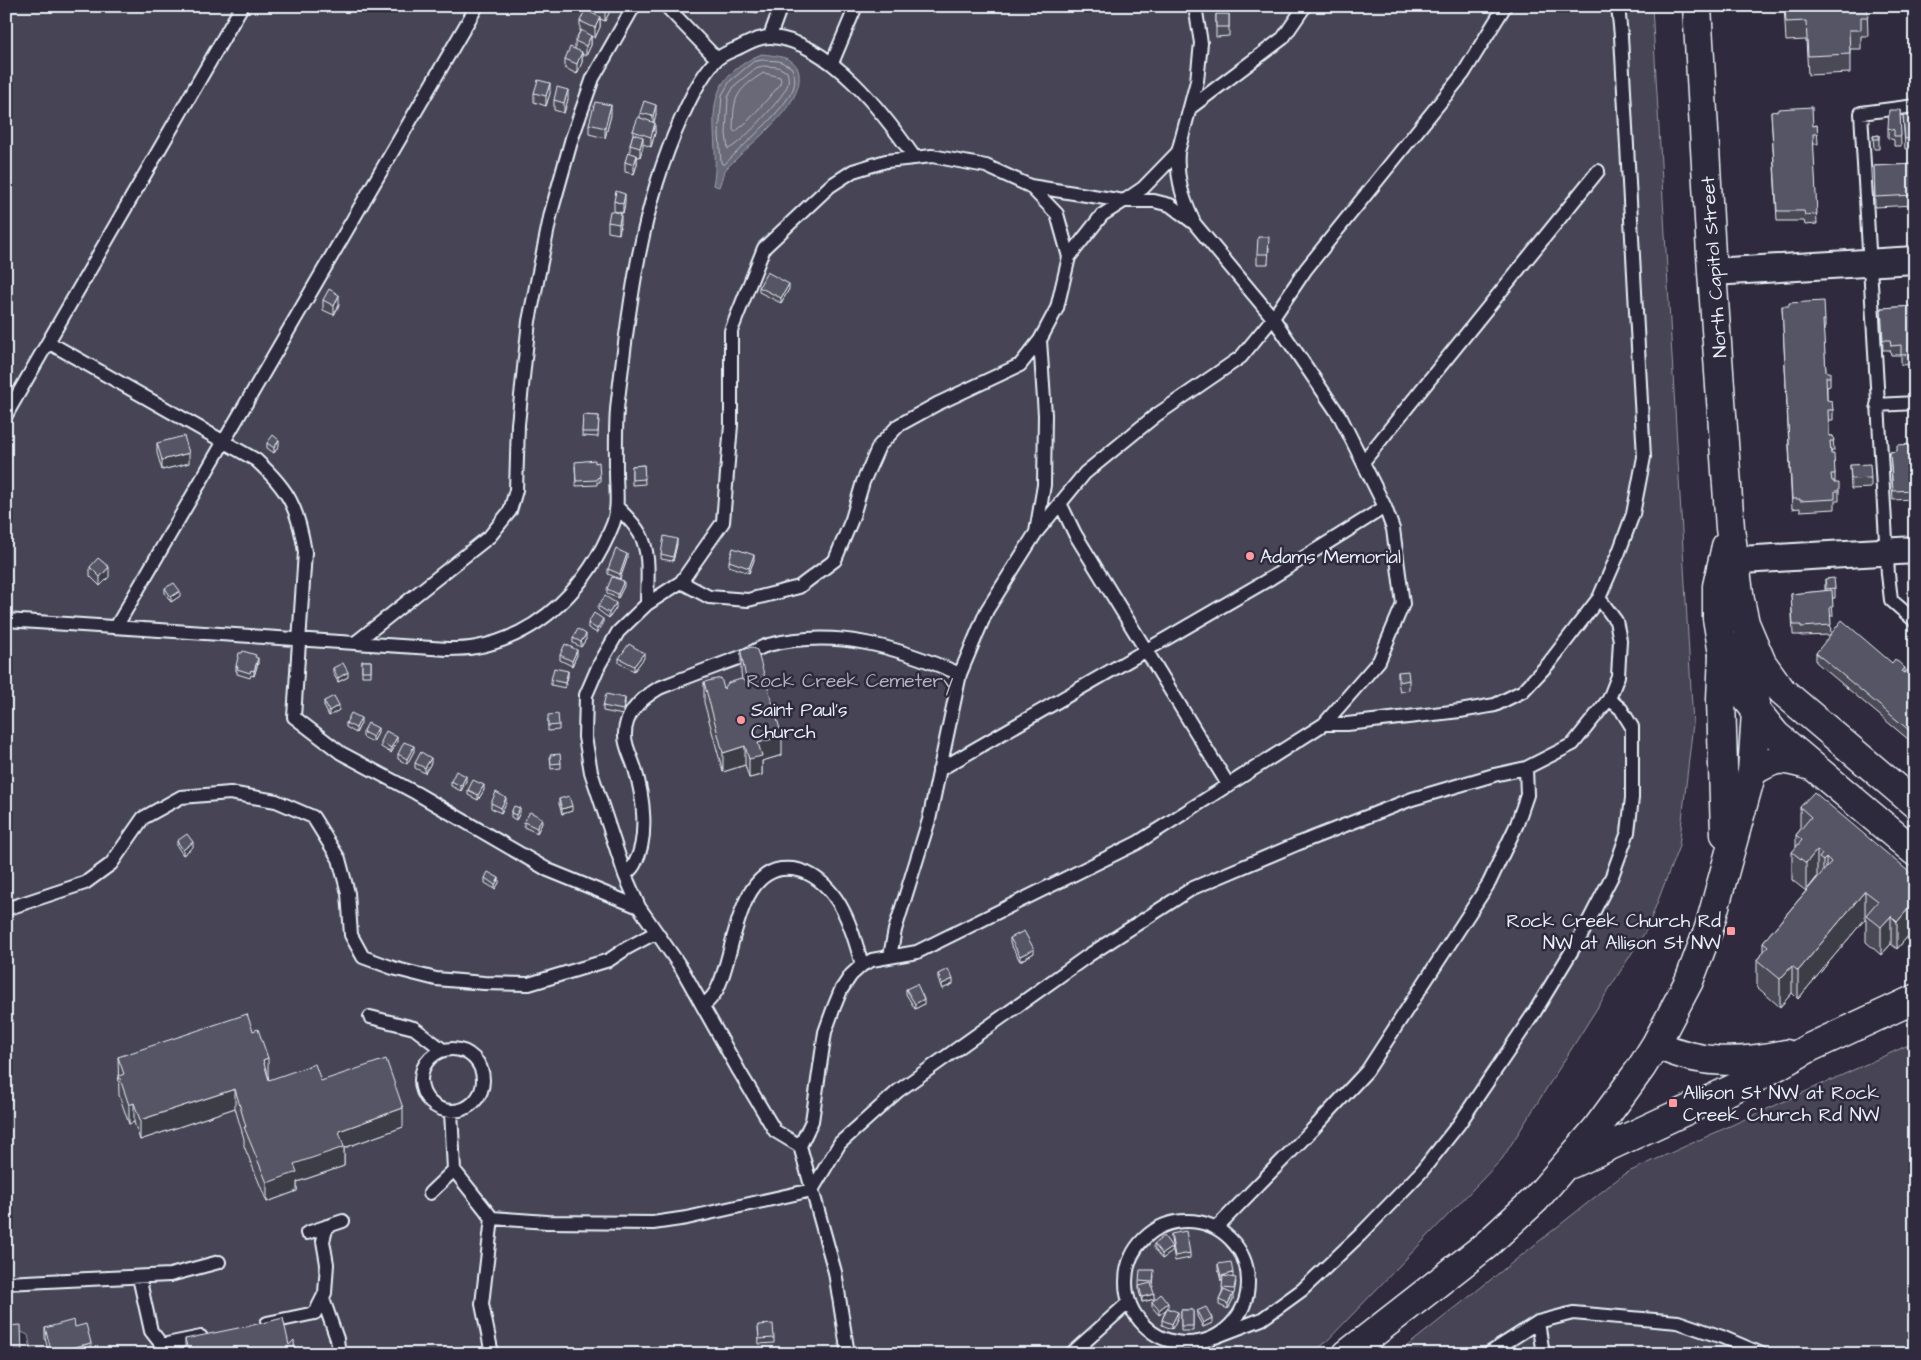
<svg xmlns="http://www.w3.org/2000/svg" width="1921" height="1360" font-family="'Architects Daughter',sans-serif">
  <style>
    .green { fill: #464455; stroke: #979aa6 }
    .water { fill: #696978; stroke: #9c9fab }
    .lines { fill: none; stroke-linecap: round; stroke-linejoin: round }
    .shore { stroke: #b5bbc5; stroke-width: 1 }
    .lane-casing { stroke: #e8f1f8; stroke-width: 16 }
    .street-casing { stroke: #e8f1f8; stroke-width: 30 }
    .secondary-casing { stroke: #e8f1f8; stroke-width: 31 }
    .primary-casing { stroke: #e8f1f8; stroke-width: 31 }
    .lane { stroke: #2f2a3d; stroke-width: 12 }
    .street { stroke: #2f2a3d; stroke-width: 26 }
    .secondary { stroke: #2f2a3d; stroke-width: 28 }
    .primary { stroke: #2f2a3d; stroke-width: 28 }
    .wall { fill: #4b4957; stroke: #e8f1f8 }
    .shaded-wall { fill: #3d3c47; stroke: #e8f1f8 }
    .building { fill: #575565; stroke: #e8f1f8 }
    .poi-dot { fill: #ff9aa2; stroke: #2f2a3d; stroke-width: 2 }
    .labels { text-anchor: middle; stroke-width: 5; stroke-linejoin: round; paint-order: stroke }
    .street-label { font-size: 19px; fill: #e8f1f8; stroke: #2f2a3d }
    .poi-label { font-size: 19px; fill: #e8f1f8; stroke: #2f2a3d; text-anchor: start }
    .park-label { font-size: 19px; fill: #afb4bf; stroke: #2f2a3d }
  </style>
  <rect width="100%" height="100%" fill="#2f2a3d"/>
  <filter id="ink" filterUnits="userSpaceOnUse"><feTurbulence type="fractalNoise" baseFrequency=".02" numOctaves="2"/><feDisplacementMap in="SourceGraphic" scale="10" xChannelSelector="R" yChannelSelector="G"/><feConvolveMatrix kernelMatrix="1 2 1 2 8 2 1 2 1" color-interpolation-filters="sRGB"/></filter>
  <g filter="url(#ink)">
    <path class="green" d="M6,6H1652L1693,724L1679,846L1647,929L1502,1159L1325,1343L1312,1354H32L28,1335L6,1325Z
      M1915,1042V1354H1397L1624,1174Z"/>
    <path class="water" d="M762,54C776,56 797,56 799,74C803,104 757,138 737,158C733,162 727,167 724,172C722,177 721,182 719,187L713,185C722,147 699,98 735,70C744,63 751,58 762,54Z"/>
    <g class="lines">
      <path class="shore" d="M762,60L779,61L791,67C796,75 796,85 791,93C778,116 744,144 725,164H722L721,162L719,134L722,95L730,81L753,62Z
        M763,66L778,67L787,72C789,78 789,84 785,90C778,103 740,145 728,149L726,134L728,97L735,85L756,68Z
        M764,73L780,77L781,80L779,86L748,121L735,132L733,130C734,108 732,96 750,82C755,79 759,75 764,73Z"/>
      <defs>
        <path id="lane" d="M666,6L717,59
          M770,36L781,6
          M832,63L856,6
          M1915,106L1861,113L1888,574L1891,600L1915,621
          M1190,108L1283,38L1305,6
          M1178,152L1197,81L1201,43L1195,6
          M1030,186L1124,201L1143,188L1178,152C1176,177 1182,197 1193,220
          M48,342L256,460C289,490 298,508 305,552L294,717L341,753L416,793L548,870L639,907
          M1877,405L1915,403
          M6,415L242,6
          M1363,462L1598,171
          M1060,503L1075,534L1229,786
          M617,507C625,515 634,523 640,534C651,553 647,582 647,604
          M1036,532L1044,485L1045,415L1040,340
          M681,582L709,597L748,600L799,587L835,560L852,519L863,482L879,446L899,425L937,404L1020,365L1040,340L1057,308L1069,257L1057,214L1030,186L986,166L932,156L886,161L853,171L830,186L764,248L731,331V425L723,522L681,582L647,604L618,632L599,665L586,695L585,737L591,772L625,875L639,907L682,969L739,1071L775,1131L800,1146L835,1272L848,1354
          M6,620L447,649C457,649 467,649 476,647C541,635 589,585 613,524C619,508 616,489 616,472C616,448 615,423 618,400C629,305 641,206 681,119C690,99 700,78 715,61C721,54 732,51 740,47C749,42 762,36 772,37C830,42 884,114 915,158
          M116,627L477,6
          M355,643L490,536L510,511L516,490L518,424L529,321L551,213L572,138L593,78L634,6
          M1324,724H1347L1460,711L1495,705L1523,691L1549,663L1599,598L1619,552L1633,514L1644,457L1621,36L1618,6
          M939,770L1271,578L1385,507
          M625,875C629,871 633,868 635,863C649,838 643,795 635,769C632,758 625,747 625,736C624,714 642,698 659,688C687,677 716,666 744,656C752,653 760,647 768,645C837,628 897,647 960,674
          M6,909L85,883L111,864L143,818L181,797L230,793L276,801L313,817L339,859L348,893L351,935L363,957L393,968L436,979L484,983L529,984L609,960L627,948L655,933
          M890,956L895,930L929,820L960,674L987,610L1035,534L1085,473L1155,416L1241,357L1273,318L1306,269L1463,74L1505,6
          M703,1006C710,1000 716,994 719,985C734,953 737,876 781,869C790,868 799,869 807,873C841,889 853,931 862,965
          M370,1017L414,1028L443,1050
          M421 1080a31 31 0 1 1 62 0a31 31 0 1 1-62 0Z
          M451,1111L454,1170L492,1218L547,1222L653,1223L687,1218L812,1190L840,1143L898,1091L1089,955L1193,888L1297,844L1412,799L1494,775L1526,768L1573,744L1609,699L1618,676L1620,640L1616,621L1599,598
          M800,1146L812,1121L825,1032L834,1007L841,990L851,975L862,965L872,960L917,952L1137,843L1324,724L1379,661L1403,604L1393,529L1385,507L1341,418L1273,318L1194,223L1170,205L1154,201H1124L1102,215L1069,257
          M430,1193L454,1170
          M1126 1282a61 61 0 1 1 122 0a61 61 0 1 1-122 0Z
          M1216,1228L1312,1130L1367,1071L1489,883L1517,824L1527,795L1526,768
          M307,1233L343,1221
          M139,1277L151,1331L162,1345L201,1337
          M6,1283L170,1275L219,1262
          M323,1299L337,1339L339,1354
          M1538,1322L1543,1354
          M267,1323L315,1313L325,1293L327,1264L323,1241L327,1226
          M1215,1337L1262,1319L1302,1290L1360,1235L1421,1172L1459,1124L1534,1013L1582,934L1612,876L1628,832L1632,798V727L1621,709L1609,699
          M492,1354L482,1304L492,1218
          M1071,1354L1128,1303
          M1488,1354L1538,1322L1573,1313L1678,1322L1722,1337L1762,1354"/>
        <path id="street" d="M1712,272L1915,260
          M1723,561L1915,550"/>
        <path id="secondary" d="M1723,654L1721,699L1725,834
          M1656,1044C1699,1065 1740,1064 1786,1054
          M1571,1164L1756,1078L1809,1048L1915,999
          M1347,1354L1485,1246L1536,1199L1597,1128L1641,1068L1656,1044L1689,981L1709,928L1752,772L1756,712L1755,688L1747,637"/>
        <path id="primary" d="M1697,6L1712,272L1730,528L1740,600L1745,623L1762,663L1782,691L1915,804
          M1726,546L1717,586V618L1723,654L1737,687L1776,735L1915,852
          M1752,772C1779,755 1782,758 1811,766"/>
      </defs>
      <use href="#lane" class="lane-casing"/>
      <use href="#street" class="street-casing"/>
      <use href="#secondary" class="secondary-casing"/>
      <use href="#primary" class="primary-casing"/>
      <use href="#lane" class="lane"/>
      <use href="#street" class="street"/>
      <use href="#secondary" class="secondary"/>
      <use href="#primary" class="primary"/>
    </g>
    <path class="wall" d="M592,6H610V11L605,21L600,19V27L595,38L591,36V45L586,56L582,54V62L577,74L565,68V59L575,49V41L580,31V21L592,13Z
      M743,6H759L757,13L743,9Z
      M807,6H823L821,12L807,7Z
      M1784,6H1867L1868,36H1861V49H1850V73L1808,75L1806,40L1786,41Z
      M1216,14H1229V36L1216,37Z
      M534,93H550L546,106L534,102Z
      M568,99L564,113L554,110V100Z
      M1900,110L1901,146H1894V140L1888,138V128Z
      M1771,112L1813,126L1817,125L1818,144H1813L1817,224L1805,225L1804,221H1777Z
      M640,113L656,114L654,122L655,133L651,147L643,144L640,157H637V164L634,174L625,172V162L630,152V145L633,134V131L640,118Z
      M1915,114V148L1905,149L1903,115Z
      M611,115L605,138L589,134V124Z
      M1879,135V149H1874L1873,136Z
      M1915,164V205L1875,207L1874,166Z
      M614,201L625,204L623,213L614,211Z
      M608,222L621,223L619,234L608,232Z
      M1269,247L1268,264H1257V254Z
      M759,287L789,289L781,303L759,292Z
      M323,300L339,305L334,315L323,310Z
      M1782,306L1825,320V330H1823L1826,372L1830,377V386L1827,387V400L1833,410V420H1829V436H1833L1834,451H1831V454L1835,474V483L1839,491V501H1835V509L1800,511V508L1792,509Z
      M1915,306V364L1901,365V355H1891L1890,350H1883L1881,308Z
      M583,415L599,416L598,437L582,436Z
      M157,443L189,463L162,470L157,453Z
      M267,443L279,445L274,453L267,448Z
      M1915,450V499L1893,500L1890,452Z
      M595,463L600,477V482H597V485L576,486L575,466Z
      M644,465L645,484L632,485V466Z
      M1850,465L1871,478V488L1851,489Z
      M677,544L673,561L661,559V554Z
      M627,559L620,579L608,574V569Z
      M754,560L749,573L729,566V561Z
      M90,567L109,577L100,586L90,576Z
      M1825,579L1835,588V598H1832L1833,616H1830L1831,635L1801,636V635H1793L1791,594L1825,591Z
      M624,586L618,598L607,594V589Z
      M165,588L180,596L171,602L165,593Z
      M598,606L616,608L609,618L598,610Z
      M588,623L603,624L597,633L588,628Z
      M573,638L586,639L581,647L573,643Z
      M741,653L782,755L762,761V775L749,778L745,765L723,772L704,702V682L724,689L742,680L741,672Z
      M1816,653L1892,663L1905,668V673L1915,671V745L1816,662Z
      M560,655H577L572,666L560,660Z
      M256,658L258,663L254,676L251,675L250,678L237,674V671H236V666Z
      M619,658H644L634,671L619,663Z
      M362,661H371V676H362Z
      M333,668L348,677L338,682L333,673Z
      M1398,672L1409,680V690L1400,692L1398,682Z
      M568,676L565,688L551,685V680Z
      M324,701L339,710L329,716L324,706Z
      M625,703L623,715L603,711V706Z
      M548,719L559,725V730L548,731Z
      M346,723H361L356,733L346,727Z
      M363,732L378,733L373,742L363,737Z
      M381,742H397L391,753L381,747Z
      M414,751L407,764L398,759V754Z
      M550,755L561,763V768L551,769Z
      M415,763H431L425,773L415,768Z
      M451,781H466L461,791L451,786Z
      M468,790H484L478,800L468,795Z
      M559,799L572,811L562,814L559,804Z
      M491,803H506L501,813L491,808Z
      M1800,807L1915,877V930L1914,929L1897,949L1891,944L1881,955L1866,942V919H1865L1798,999L1792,993L1780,1007L1757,987V960L1763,952V942L1817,878V877L1806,891L1792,880V852L1796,848V835L1800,830Z
      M511,813H520L516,820L511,817Z
      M524,822L542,823L537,833L524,827Z
      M177,841L193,847L183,855L177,846Z
      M485,878L499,883L495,889L485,883Z
      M1010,938L1034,953L1020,961L1010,943Z
      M938,974L953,984L942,989L938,979Z
      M906,989L924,1004L915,1009L906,994Z
      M253,1031L269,1080L321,1081L403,1127L344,1148V1166L297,1182V1191L267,1202L244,1146V1139L235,1108L140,1140L134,1122L129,1124L119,1095L118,1057Z
      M1171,1234L1190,1253V1258L1175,1261L1171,1239Z
      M1154,1244L1172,1252L1162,1259L1154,1248Z
      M1218,1264L1233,1277L1236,1282L1234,1294H1231L1233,1299L1228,1309L1219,1305V1300L1222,1293L1223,1280L1221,1281L1218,1269Z
      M1154,1275L1153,1287H1152L1154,1299L1142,1302L1139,1291V1286H1141H1139V1281Z
      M1152,1302L1168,1308L1178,1317L1172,1329L1162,1325V1320L1166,1309L1159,1315L1152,1307Z
      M1181,1310H1193V1331H1181Z
      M1197,1311L1212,1323L1203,1327L1197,1316Z
      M758,1325L774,1338V1343L759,1344Z
      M45,1328L91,1352L86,1354H49L45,1338Z
      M185,1339L289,1345L295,1354H185Z"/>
    <path class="shaded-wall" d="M608,6H610V11L605,21V11Z
      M757,6H759L757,13Z
      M600,17V27L595,38V28Z
      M591,36V45L586,56V46Z
      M582,52V62L577,74V64Z
      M550,83V93L546,106V96Z
      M568,90V99L564,113V103Z
      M611,105V115L605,138V128Z
      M656,105V114L653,126V116Z
      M655,123V133L651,147V137Z
      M643,137V147L640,157V148Z
      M637,155V164L634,174V165Z
      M625,194V204L623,213V204Z
      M621,213V223L619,234V224Z
      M789,284V289L781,303V298Z
      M339,295V305L334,315V306Z
      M279,440V445L274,453V448Z
      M189,453V463L162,470V460Z
      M677,539V544L673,561V557Z
      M627,554V559L620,579V574Z
      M754,555V560L749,573V568Z
      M109,567V577L100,586V577Z
      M624,581V586L618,598V594Z
      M180,591V596L171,602V597Z
      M616,603V608L609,618V613Z
      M603,619V624L597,633V629Z
      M586,634V639L581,647V642Z
      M577,650V655L572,666V661Z
      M644,653V658L634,671V666Z
      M258,658V663L254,676V671Z
      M568,671V676L565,688V683Z
      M348,672V677L338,682V678Z
      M625,698V703L623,715V710Z
      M339,705V710L329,716V711Z
      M361,718V723L356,733V728Z
      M378,728V733L373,742V737Z
      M782,736V755L762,761V775L749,778V759L758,743Z
      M397,737V742L391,753V748Z
      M414,746V751L407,764V759Z
      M745,746V765L723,772V753Z
      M431,758V763L425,773V768Z
      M466,776V781L461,791V786Z
      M484,785V790L478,800V795Z
      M506,798V803L501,813V808Z
      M572,806V811L562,814V809Z
      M520,808V813L516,820V815Z
      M542,818V823L537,833V828Z
      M193,842V847L183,855V850Z
      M1817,850V877L1806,891V863Z
      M1826,857V885L1823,888V861Z
      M499,878V883L495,889V885Z
      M1865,891V919L1798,999V971Z
      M1914,902V929L1897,949V922Z
      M1891,916V944L1881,955V927Z
      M1034,949V953L1020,961V956Z
      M1792,966V993L1780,1007V979Z
      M953,979V984L942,989V984Z
      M924,999V1004L915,1009V1004Z
      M268,1058V1077L263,1060Z
      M235,1089V1108L140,1140V1120Z
      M134,1103V1122L129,1124V1105Z
      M403,1108V1127L344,1148V1166L297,1182V1191L267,1202V1183L294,1164L339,1131Z
      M1172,1247V1252L1162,1259V1254Z
      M1233,1273V1278L1221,1281V1276Z
      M1154,1294V1299L1142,1302V1297Z
      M1233,1294V1299L1228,1309V1304Z
      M1168,1303V1308L1159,1315V1310Z
      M1178,1312V1317L1172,1329V1324Z
      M1212,1318V1323L1203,1327V1323Z
      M91,1343V1352L86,1354H52Z"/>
    <path class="building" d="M595,6H608L605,11Z
      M1785,6H1867L1868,17H1861V30H1849L1850,54L1808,56L1806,21L1786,22Z
      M585,10L600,17L595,28L580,21Z
      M1216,14H1229V27H1216Z
      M581,30L591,36L586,46L575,41Z
      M570,47L582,52L577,64L565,59Z
      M538,80L550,83L546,96L534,93Z
      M557,87L568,90L564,103L554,100Z
      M644,101L656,105L653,116L640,113Z
      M595,102L611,105L605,128L589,124Z
      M1812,107L1813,126L1817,125L1818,134H1813L1817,214L1805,215L1804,211H1777L1771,112L1778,111V109Z
      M1889,110H1900L1901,136H1894V130L1888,128Z
      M1915,114V138L1905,139L1903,115Z
      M638,117L655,123L651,137L633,131Z
      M633,134L643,137L640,148L630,145Z
      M1879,135V139H1874L1873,136Z
      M628,152L637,155L634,165L625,162Z
      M1915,164V195L1875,197L1874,166Z
      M616,191L625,194L623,204L614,201Z
      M610,211L621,213L619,224L608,222Z
      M1258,237H1269L1268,254H1257Z
      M767,272L789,284L781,298L759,287Z
      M329,289L339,295L334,306L323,300Z
      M1824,301L1825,320H1823L1826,372H1830V377H1826L1827,400L1832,401L1833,410H1828L1829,436H1833L1834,441H1830L1831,454H1834L1835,474H1831L1832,481H1834V483H1839V491H1835V499L1800,501V499H1792L1782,306H1789V303Z
      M1915,306V354L1901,355V345L1891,346L1890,340H1883L1881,308Z
      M583,415L599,416L598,432H582Z
      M273,435L279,440L274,448L267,443Z
      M184,436L189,453L162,460L157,443Z
      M1914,444L1915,450V490L1893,491L1890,452L1897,451V445Z
      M595,460V463L599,462L600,477L597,478V480L576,481L575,462Z
      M1870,464L1871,478L1851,479L1850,465Z
      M644,465L645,479L632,480V466Z
      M664,536L677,539L673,557L661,554Z
      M733,548L754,555L749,568L729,561Z
      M616,549L627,554L620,574L608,569Z
      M98,558L109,567L100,577L90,567Z
      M612,577L624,581L618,594L607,589Z
      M1834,578L1835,588L1826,589L1825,579Z
      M174,583L180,591L171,597L165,588Z
      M1832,590L1833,607H1830L1831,625L1801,627V625H1793L1791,594Z
      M605,596L616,603L609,613L598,606Z
      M594,613L603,619L597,629L588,623Z
      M1842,620L1892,663L1895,659L1905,668L1902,671L1905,673L1910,667L1915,671V735L1816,653Z
      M578,629L586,634L581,642L573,638Z
      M565,644L577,650L572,661L560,655Z
      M629,644L644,653L634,666L619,658Z
      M752,647L757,650L782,736L758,743L762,756L749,759L745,746L723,753L704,682L721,678L724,689L728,683L741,679L747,683L741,653L742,650Z
      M243,651L256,655L255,657L258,658L254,671L251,670L250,673L237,669L238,667L236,666L239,653H242Z
      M362,661H371V671H362Z
      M343,663L348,672L338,678L333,668Z
      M554,668L568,671L565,683L551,680Z
      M1408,671L1409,680L1400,682L1398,672Z
      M606,694L625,698L623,710L603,706Z
      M334,696L339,705L329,711L324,701Z
      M351,713L361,718L356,728L346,723Z
      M558,714L559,725L548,726V715Z
      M368,723L378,728L373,737L363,732Z
      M386,731L397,737L391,748L381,742Z
      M404,742L414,746L407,759L398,754Z
      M421,752L431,758L425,768L415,763Z
      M560,754L561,763L551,764L550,755Z
      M456,771L466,776L461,786L451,781Z
      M473,780L484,785L478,795L468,790Z
      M496,792L506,798L501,808L491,803Z
      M1814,792L1915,877V902H1914L1897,922L1891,916L1881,927L1866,915L1878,901L1865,891L1798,971L1792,966L1780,979L1757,960L1768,946L1763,942L1831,862L1826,857L1823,861L1819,858L1822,854L1817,850L1806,863L1792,852L1802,840L1796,835L1811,817L1800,807Z
      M569,796L572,806L562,809L559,799Z
      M514,806L520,808L516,815L511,813Z
      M530,812L542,818L537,828L524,822Z
      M187,834L193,842L183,850L177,841Z
      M488,872L499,878L495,885L485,878Z
      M1024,931L1034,949L1020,956L1010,938Z
      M948,969L953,979L942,984L938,974Z
      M917,984L924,999L915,1004L906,989Z
      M247,1014L253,1031L258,1029L268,1058L263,1060L269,1080L315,1064L321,1081L386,1059L403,1108L339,1131L344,1147L294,1164L297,1172L267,1183L244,1127H246L235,1089L140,1120L134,1103L129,1105L119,1076L124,1074L118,1057Z
      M1186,1231L1190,1253L1175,1256L1171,1234Z
      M1164,1236L1172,1247L1162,1254L1154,1244Z
      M1231,1262L1233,1273L1221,1276L1218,1264Z
      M1140,1270H1154L1153,1282L1139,1281Z
      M1223,1276L1236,1278L1234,1289L1222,1288Z
      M1151,1283L1154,1294L1142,1297L1139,1286Z
      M1224,1290L1233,1294L1228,1304L1219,1300Z
      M1161,1294L1168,1303L1159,1310L1152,1302Z
      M1206,1307L1212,1318L1203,1323L1197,1311Z
      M1167,1308L1178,1312L1172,1324L1162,1320Z
      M1181,1310H1193V1326H1181Z
      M283,1318L289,1345L294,1340L295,1354H189L185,1339L267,1322Z
      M74,1320L75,1327L86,1324L91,1343L52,1353L45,1328Z
      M773,1324L774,1338L759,1339L758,1325Z
      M21,1325L22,1354H6V1326Z"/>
  </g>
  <g class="poi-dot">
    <circle cx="1250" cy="556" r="5"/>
    <circle cx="741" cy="720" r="5"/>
    <rect x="1726" y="926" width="10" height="10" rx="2.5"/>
    <rect x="1668" y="1098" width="10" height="10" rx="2.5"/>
  </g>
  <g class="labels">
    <g class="street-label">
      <text transform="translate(1713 267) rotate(-94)" y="7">North Capitol Street</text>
    </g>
    <g class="poi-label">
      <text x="1260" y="563">Adams Memorial</text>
      <text x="751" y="716">Saint Paul's<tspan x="751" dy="22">Church</tspan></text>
      <text x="1721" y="927" text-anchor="end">Rock Creek Church Rd<tspan x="1721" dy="22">NW at Allison St NW</tspan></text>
      <text x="1683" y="1099">Allison St NW at Rock<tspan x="1683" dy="22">Creek Church Rd NW</tspan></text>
    </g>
    <g class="park-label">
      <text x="850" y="687">Rock Creek Cemetery</text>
    </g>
  </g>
  <rect width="1921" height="1360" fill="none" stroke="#2f2a3d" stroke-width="25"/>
  <rect x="12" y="12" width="1896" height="1335" fill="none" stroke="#e8f1f8" stroke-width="2" filter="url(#ink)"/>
</svg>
